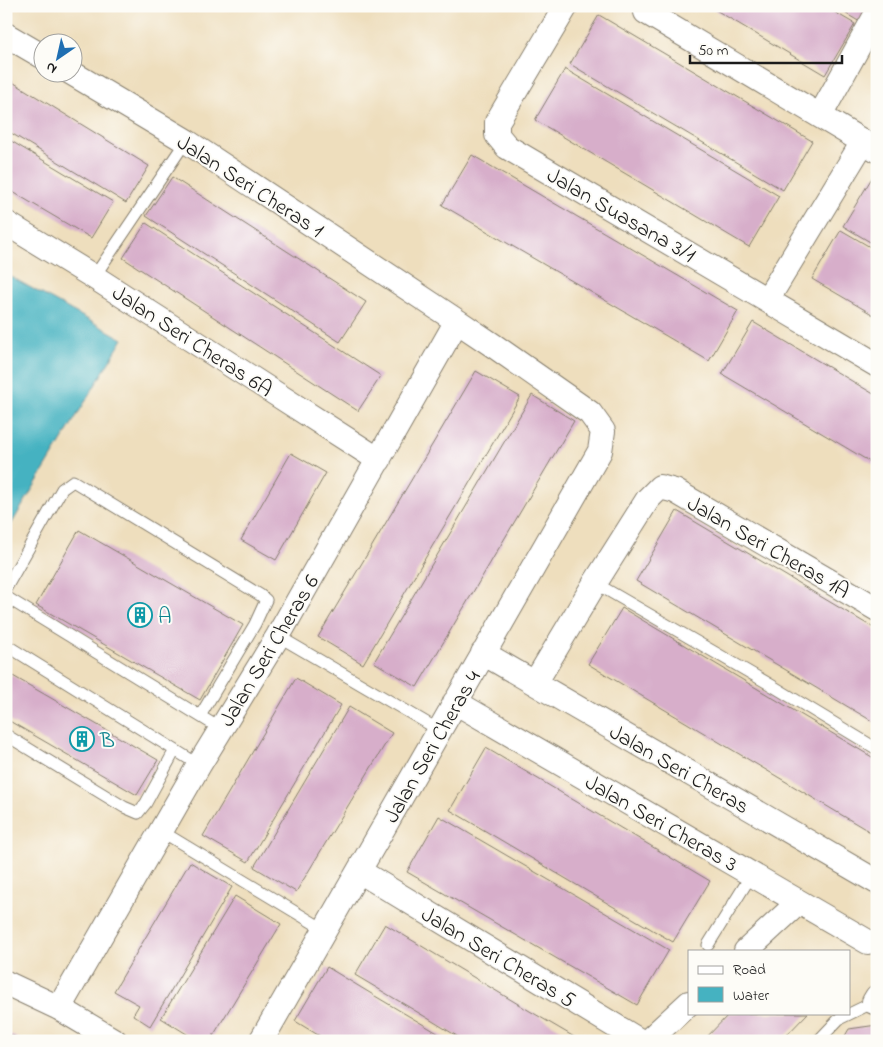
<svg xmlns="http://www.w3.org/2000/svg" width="883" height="1047" font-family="'Indie Flower',sans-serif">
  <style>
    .water { fill: #45b2c1; stroke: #30676e }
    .building { fill: #d7aeca }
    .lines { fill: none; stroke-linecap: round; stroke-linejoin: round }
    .lane-casing { stroke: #857d6c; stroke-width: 13 }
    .street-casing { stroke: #857d6c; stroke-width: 26 }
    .lane { stroke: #fff; stroke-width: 11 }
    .street { stroke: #fff; stroke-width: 24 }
    .labels { text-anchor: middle; stroke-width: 4; stroke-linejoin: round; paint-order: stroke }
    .street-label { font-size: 22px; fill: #1c1c1c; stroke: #fdfcf7 }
    .culture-label { font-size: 22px; fill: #0d838f; stroke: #fdfcf7; text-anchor: start }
  </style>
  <rect width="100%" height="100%" fill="#fdfcf7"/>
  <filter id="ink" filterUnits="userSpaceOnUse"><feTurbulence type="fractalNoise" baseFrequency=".02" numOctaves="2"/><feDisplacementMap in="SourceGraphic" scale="10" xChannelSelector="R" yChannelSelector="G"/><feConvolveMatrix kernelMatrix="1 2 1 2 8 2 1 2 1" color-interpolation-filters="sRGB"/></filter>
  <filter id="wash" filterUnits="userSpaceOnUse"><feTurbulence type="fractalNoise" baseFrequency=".0096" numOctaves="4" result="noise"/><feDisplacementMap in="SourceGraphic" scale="20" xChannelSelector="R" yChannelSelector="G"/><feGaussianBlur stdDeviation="1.12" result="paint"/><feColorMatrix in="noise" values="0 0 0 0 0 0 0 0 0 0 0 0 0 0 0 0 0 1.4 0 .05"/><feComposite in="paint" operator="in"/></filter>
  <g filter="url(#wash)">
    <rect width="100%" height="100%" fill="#eedebd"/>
    <path class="water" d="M6,274L123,339L6,533Z"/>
    <g id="blocks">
      <path class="building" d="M709,6H824L855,24L825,75Z
        M833,6H869L860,22Z
        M599,15L812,141L783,190L570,64Z
        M565,69L779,196L749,247L535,120Z
        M6,78L149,166L126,203L6,130Z
        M6,138L113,202L91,238L6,188Z
        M472,155L738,311L709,361L442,205Z
        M873,176L877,178V246L843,226Z
        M172,177L366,302L340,342L146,216Z
        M146,223L381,376L358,411L123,258Z
        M841,230L877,251V317L812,279Z
        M753,322L877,396V466L722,374Z
        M476,371L520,397L363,664L318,637Z
        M532,395L574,421L417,687L374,662Z
        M291,453L326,473L276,560L241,540Z
        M677,511L877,630V724L636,581Z
        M79,530L243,625L200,700L36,605Z
        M622,608L877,760V836L588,664Z
        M6,672L158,760L137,795L6,719Z
        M296,678L341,705L248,862L203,836Z
        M349,707L392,733L296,892L254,867Z
        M486,748L710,881L673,942L450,810Z
        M439,816L669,950L637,1005L407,872Z
        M190,862L232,887L150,1026L133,1015L139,1005L114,991Z
        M235,896L281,924L210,1041H198L161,1018Z
        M385,924L523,1007L581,1041H465L424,1016L355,975Z
        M327,967L375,996L451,1041H328L295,1021Z
        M730,1013H808L781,1041H703Z
        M877,1025V1041H842L849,1029Z
        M6,1032L13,1036L23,1041H6Z"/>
    </g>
  </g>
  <g filter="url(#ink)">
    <use href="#blocks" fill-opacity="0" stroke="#857d6c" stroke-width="1"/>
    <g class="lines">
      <defs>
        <path id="lane" d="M94,277L186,141
          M595,583L771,685L877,749
          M6,588L62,489L73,481L260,595L266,600L255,624L200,716
          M6,597L221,729
          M278,636L439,730
          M6,645L199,765
          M6,735L124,807L138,813L146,803L175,750
          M161,831L325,930
          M708,945L752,874
          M818,1041L839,1019L874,1002H877"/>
        <path id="street" d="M566,6L497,122V135L507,147L877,365
          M646,12L877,150
          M6,35L42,56
          M820,116L877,13
          M6,223L94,277L379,460
          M767,300L863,142
          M483,653L877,882
          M535,683L595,583L648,499L660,487L675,491L877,609
          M455,702L868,942
          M359,871L640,1041
          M746,951L799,902
          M6,983L59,1008L115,1041
          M874,1002L877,997
          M59,1008L199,765L278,636L457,321L186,141L70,72
          M261,1041L600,451L603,431L590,413L497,348L457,321
          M648,1041L689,1003"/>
      </defs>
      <use href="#lane" class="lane-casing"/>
      <use href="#street" class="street-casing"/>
      <use href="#lane" class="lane"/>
      <use href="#street" class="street"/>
    </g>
  </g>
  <defs>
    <symbol id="building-ring" viewBox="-11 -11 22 22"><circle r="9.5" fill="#fdfcf7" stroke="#0f9aa8" stroke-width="1.5"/><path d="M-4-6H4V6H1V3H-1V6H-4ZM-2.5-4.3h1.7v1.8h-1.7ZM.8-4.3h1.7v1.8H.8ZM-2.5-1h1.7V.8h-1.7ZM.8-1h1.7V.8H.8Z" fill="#0f9aa8"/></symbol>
  </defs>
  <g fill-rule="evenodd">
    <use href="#building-ring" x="126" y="601" width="28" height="28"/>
    <use href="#building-ring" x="68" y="725" width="28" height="28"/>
  </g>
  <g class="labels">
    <g class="street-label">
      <text transform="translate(251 185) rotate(33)" y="8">Jalan Seri Cheras 1</text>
      <text transform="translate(622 214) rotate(30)" y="8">Jalan Suasana 3/1</text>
      <text transform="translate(193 340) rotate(33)" y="8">Jalan Seri Cheras 6A</text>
      <text transform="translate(769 546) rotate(30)" y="8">Jalan Seri Cheras 1A</text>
      <text transform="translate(268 650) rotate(-59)" y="8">Jalan Seri Cheras 6</text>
      <text transform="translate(431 746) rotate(-60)" y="8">Jalan Seri Cheras 4</text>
      <text transform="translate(680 768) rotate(30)" y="8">Jalan Seri Cheras</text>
      <text transform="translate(662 822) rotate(30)" y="8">Jalan Seri Cheras 3</text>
      <text transform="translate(499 956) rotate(31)" y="8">Jalan Seri Cheras 5</text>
    </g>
    <g class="culture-label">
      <text x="158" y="623">A</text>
      <text x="100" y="747">B</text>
    </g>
  </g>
  <rect width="883" height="1047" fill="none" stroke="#fdfcf7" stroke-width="25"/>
  <rect x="688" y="950" width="162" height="65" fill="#fdfcf7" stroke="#a3a29f"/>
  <rect x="698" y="966" width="25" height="8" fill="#ffffff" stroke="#a3a29f"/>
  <text x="733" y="974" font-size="15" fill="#1c1c1c">Road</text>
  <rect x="698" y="987" width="25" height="15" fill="#45b2c1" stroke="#a3a29f"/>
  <text x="733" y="1000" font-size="15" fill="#1c1c1c">Water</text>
  <g transform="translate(58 58) rotate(214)"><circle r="24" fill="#fdfcf7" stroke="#a3a29f"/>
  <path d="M0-4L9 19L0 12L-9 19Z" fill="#1f6fb2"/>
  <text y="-8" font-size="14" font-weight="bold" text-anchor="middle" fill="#1c1c1c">N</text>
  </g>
  <path d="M690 55v8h152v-8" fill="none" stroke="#1c1c1c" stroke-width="2.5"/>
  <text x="698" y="55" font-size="15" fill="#1c1c1c" stroke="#fdfcf7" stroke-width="4" paint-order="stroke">50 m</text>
</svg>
